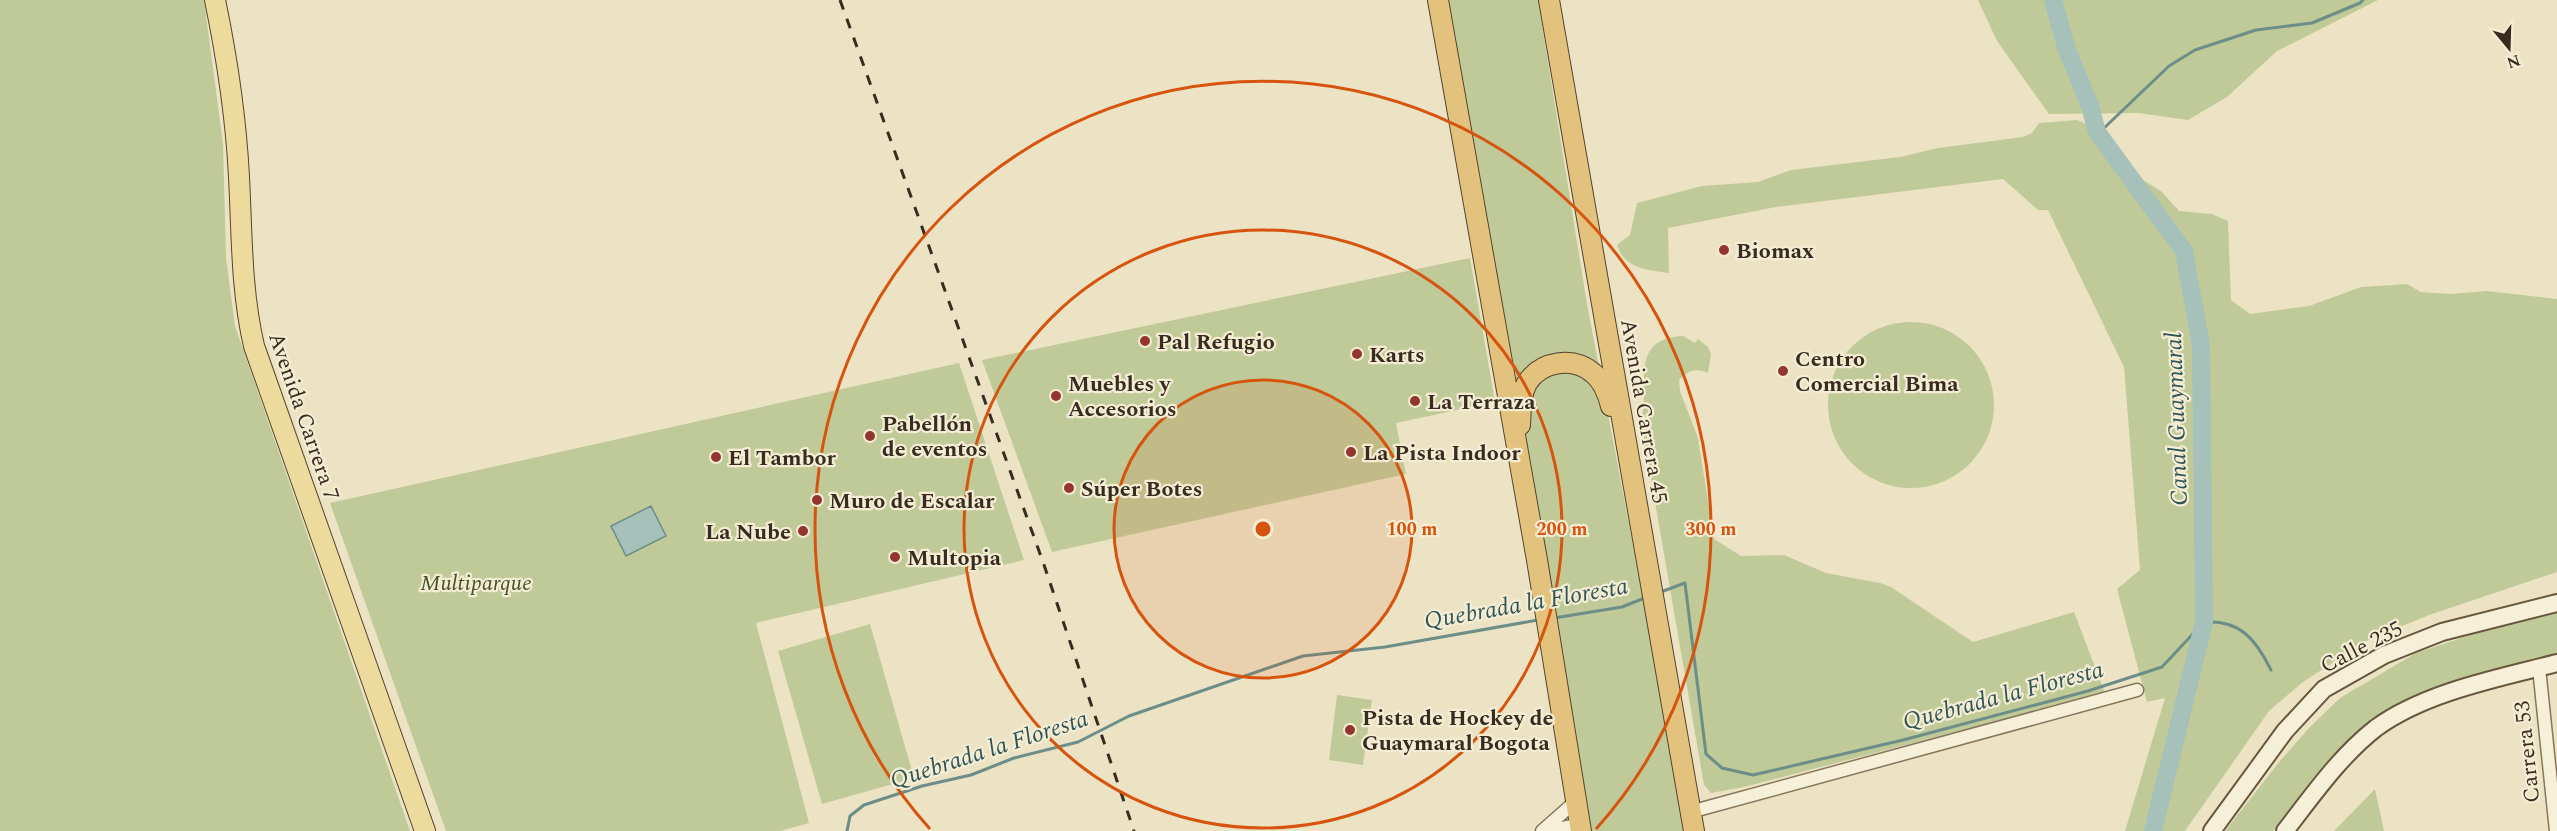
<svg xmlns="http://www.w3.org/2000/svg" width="2557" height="831" font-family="Spectral,serif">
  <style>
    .green { fill: #c0ca99 }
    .water { fill: #a6c0ba; stroke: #6d8d88; stroke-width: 1.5 }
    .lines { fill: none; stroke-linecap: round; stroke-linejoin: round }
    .stream { stroke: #6d8d88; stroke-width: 3 }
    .river { stroke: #a6c0ba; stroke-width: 18 }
    .minor-casing { stroke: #86765c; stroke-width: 15 }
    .secondary-casing { stroke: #68573f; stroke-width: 20 }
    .primary-casing { stroke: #544430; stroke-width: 22 }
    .trunk-casing { stroke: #544430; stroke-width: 22 }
    .minor { stroke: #f7f0d8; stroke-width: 12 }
    .secondary { stroke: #f7f0d8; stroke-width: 16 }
    .primary { stroke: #eddb9e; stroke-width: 20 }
    .trunk { stroke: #e2c27c; stroke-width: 20 }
    .rail { stroke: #372c1f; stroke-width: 3; stroke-dasharray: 10 10; stroke-linecap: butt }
    .ring { fill: none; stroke: #d6540e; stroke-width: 3 }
    .poi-dot { fill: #92362f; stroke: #f4edd4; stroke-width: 2 }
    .labels { text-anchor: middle; stroke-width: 4.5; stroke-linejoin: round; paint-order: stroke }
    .poi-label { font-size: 22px; font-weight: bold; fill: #372c1f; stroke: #f4edd4; text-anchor: start }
    .street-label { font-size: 22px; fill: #372c1f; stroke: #f4edd4 }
    .park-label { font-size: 22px; font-style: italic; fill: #445227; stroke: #f4edd4 }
    .water-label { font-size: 24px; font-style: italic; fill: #2f5556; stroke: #f4edd4 }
    .centre { fill: #d6540e; stroke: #f4edd4; stroke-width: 3 }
    .ring-label { font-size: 18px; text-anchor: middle; font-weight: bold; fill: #d6540e; stroke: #f4edd4; stroke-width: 4.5; stroke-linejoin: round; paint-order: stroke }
  </style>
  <rect width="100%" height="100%" fill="#ece3c5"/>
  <path class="green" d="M0,0H204L223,144L226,258L235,326L410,831H0Z
    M1447,0H1538L1587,304L1671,744L1684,831H1589Z
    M1978,0H2378L2277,51L2227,97L2188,120L2138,113L2049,114L1997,41Z
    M2077,120L2102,130L2134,174L2162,192L2179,211L2212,214L2228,221L2231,300L2250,314L2309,306L2361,287L2407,284L2421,292L2450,294L2487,291L2557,299V572L2429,615L2366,641L2303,682L2269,711L2185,831H2125L2165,698L2147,702L2117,589L2140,570L2124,367L2048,210H2038L2003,179L1776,207L1668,228L1669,273C1647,270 1625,269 1617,245L1630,235L1637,203L1702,186L1758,182L1791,170L1900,157L1938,148L2023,137L2032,133L2039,123Z
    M1470,258L1495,402L1396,423L1406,474L1052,552L982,360Z
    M1828 405a83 83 0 1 1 166 0a83 83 0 1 1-166 0Z
    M1683,336L1695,343L1698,339L1708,347L1711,354L1708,373C1696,367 1687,371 1679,380L1680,391L1698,438L1714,539L1741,556L1784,555L1826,573L1880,583L1891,587L1973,642L2074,612L2105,693L1744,787L1711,793L1704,785L1641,421C1651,386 1627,339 1683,336Z
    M959,363L1024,560L756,623L809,823L780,831H446L330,503Z
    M2557,610V656L2368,724L2306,788L2273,831H2225L2280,761L2309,728L2340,698L2416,653L2501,625Z
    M870,624L914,778L822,804L778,651Z
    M1337,695L1372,700L1363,765L1329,760Z
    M2375,789L2384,831H2334Z"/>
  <path class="water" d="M651,506L666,536L626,556L611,526Z"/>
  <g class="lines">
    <path class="stream" d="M2097,132L2102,130L2169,66L2195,50L2256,30L2312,23L2360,3L2363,0
      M1658,593L1685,583L1706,754L1722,768L1753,775L1903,740L2088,691L2162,667L2204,622C2241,620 2256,640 2271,670
      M1554,618L1622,607L1647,597
      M847,831L850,816L864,805L922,786L971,775L1014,758L1078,742L1129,716L1303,656L1385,647L1538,620"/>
    <path class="river" d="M2053,0L2067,50L2090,106L2097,132L2184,251L2201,345L2204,622L2153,831"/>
    <defs>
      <path id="minor" d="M2539,668L2556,831
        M1690,812L2137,690
        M1542,831L1576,801
        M1548,831L1580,824"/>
      <path id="secondary" d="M2212,831L2285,731L2324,689L2384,655L2442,632L2557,603
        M2285,831C2313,795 2340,756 2376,728C2425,692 2499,678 2557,663"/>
      <path id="primary" d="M215,0C227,58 236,117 239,177C242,234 241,290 254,346L425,831"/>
      <path id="trunk" d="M1438,0L1537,560L1581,831
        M1549,0L1694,831
        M1520,425C1521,411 1520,396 1527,383C1541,361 1573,356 1593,373C1603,381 1608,394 1611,406"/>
    </defs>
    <use href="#minor" class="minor-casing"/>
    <use href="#secondary" class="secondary-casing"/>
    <use href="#primary" class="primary-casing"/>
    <use href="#trunk" class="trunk-casing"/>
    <use href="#minor" class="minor"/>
    <use href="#secondary" class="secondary"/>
    <use href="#primary" class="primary"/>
    <use href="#trunk" class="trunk"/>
    <path class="rail" d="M840,0L1043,562L1134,831"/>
  </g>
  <circle cx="1263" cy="529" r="149" fill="#d6540e" fill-opacity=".12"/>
  <g class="ring">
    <circle cx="1263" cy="529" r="149"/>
    <circle cx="1263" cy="529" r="299"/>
    <path d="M930 829A448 448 0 1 1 1596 829"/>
  </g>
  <g class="poi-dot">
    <circle cx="1724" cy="250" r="6"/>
    <circle cx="1145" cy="341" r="6"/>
    <circle cx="1357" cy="354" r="6"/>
    <circle cx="1783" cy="371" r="6"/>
    <circle cx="1056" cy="396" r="6"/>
    <circle cx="1415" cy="401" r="6"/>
    <circle cx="870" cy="436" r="6"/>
    <circle cx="1351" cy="452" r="6"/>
    <circle cx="716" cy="457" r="6"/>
    <circle cx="1069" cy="488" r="6"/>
    <circle cx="817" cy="500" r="6"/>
    <circle cx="803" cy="531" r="6"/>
    <circle cx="895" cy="557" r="6"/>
    <circle cx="1350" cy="730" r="6"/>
  </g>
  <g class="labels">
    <g class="poi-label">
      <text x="1736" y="258">Biomax</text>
      <text x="1157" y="349">Pal Refugio</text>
      <text x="1369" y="362">Karts</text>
      <text x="1795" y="366">Centro<tspan x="1795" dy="25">Comercial Bima</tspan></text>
      <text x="1068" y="391">Muebles y<tspan x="1068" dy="25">Accesorios</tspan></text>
      <text x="1427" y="409">La Terraza</text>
      <text x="882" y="431">Pabellón<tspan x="882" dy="25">de eventos</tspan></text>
      <text x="1363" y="460">La Pista Indoor</text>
      <text x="728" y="465">El Tambor</text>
      <text x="1081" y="496">Súper Botes</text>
      <text x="829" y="508">Muro de Escalar</text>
      <text x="791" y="539" text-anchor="end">La Nube</text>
      <text x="907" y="565">Multopia</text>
      <text x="1362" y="725">Pista de Hockey de<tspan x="1362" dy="25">Guaymaral Bogota</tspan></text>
    </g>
    <g class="street-label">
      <text transform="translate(1645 411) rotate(80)" y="8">Avenida Carrera 45</text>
      <text transform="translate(305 416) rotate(71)" y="8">Avenida Carrera 7</text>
      <text transform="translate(2361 646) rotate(-27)" y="8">Calle 235</text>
      <text transform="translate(2526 752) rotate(-96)" y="8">Carrera 53</text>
    </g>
    <g class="park-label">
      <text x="476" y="590">Multiparque</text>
    </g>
    <g class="water-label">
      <text transform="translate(2176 419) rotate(-92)" y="8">Canal Guaymaral</text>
      <text transform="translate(1526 603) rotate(-10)" y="8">Quebrada la Floresta</text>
      <text transform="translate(2003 695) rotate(-15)" y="8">Quebrada la Floresta</text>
      <text transform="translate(989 749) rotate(-18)" y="8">Quebrada la Floresta</text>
    </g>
  </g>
  <circle cx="1263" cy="529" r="9" class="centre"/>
  <g class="ring-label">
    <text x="1412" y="535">100 m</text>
    <text x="1562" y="535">200 m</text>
    <text x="1711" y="535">300 m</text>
  </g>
  <g transform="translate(2509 48) rotate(161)" stroke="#f4edd4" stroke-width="4.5" paint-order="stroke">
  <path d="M0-4.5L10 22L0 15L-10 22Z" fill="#372c1f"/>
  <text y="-9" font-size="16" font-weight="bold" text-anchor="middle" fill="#372c1f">N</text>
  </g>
</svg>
